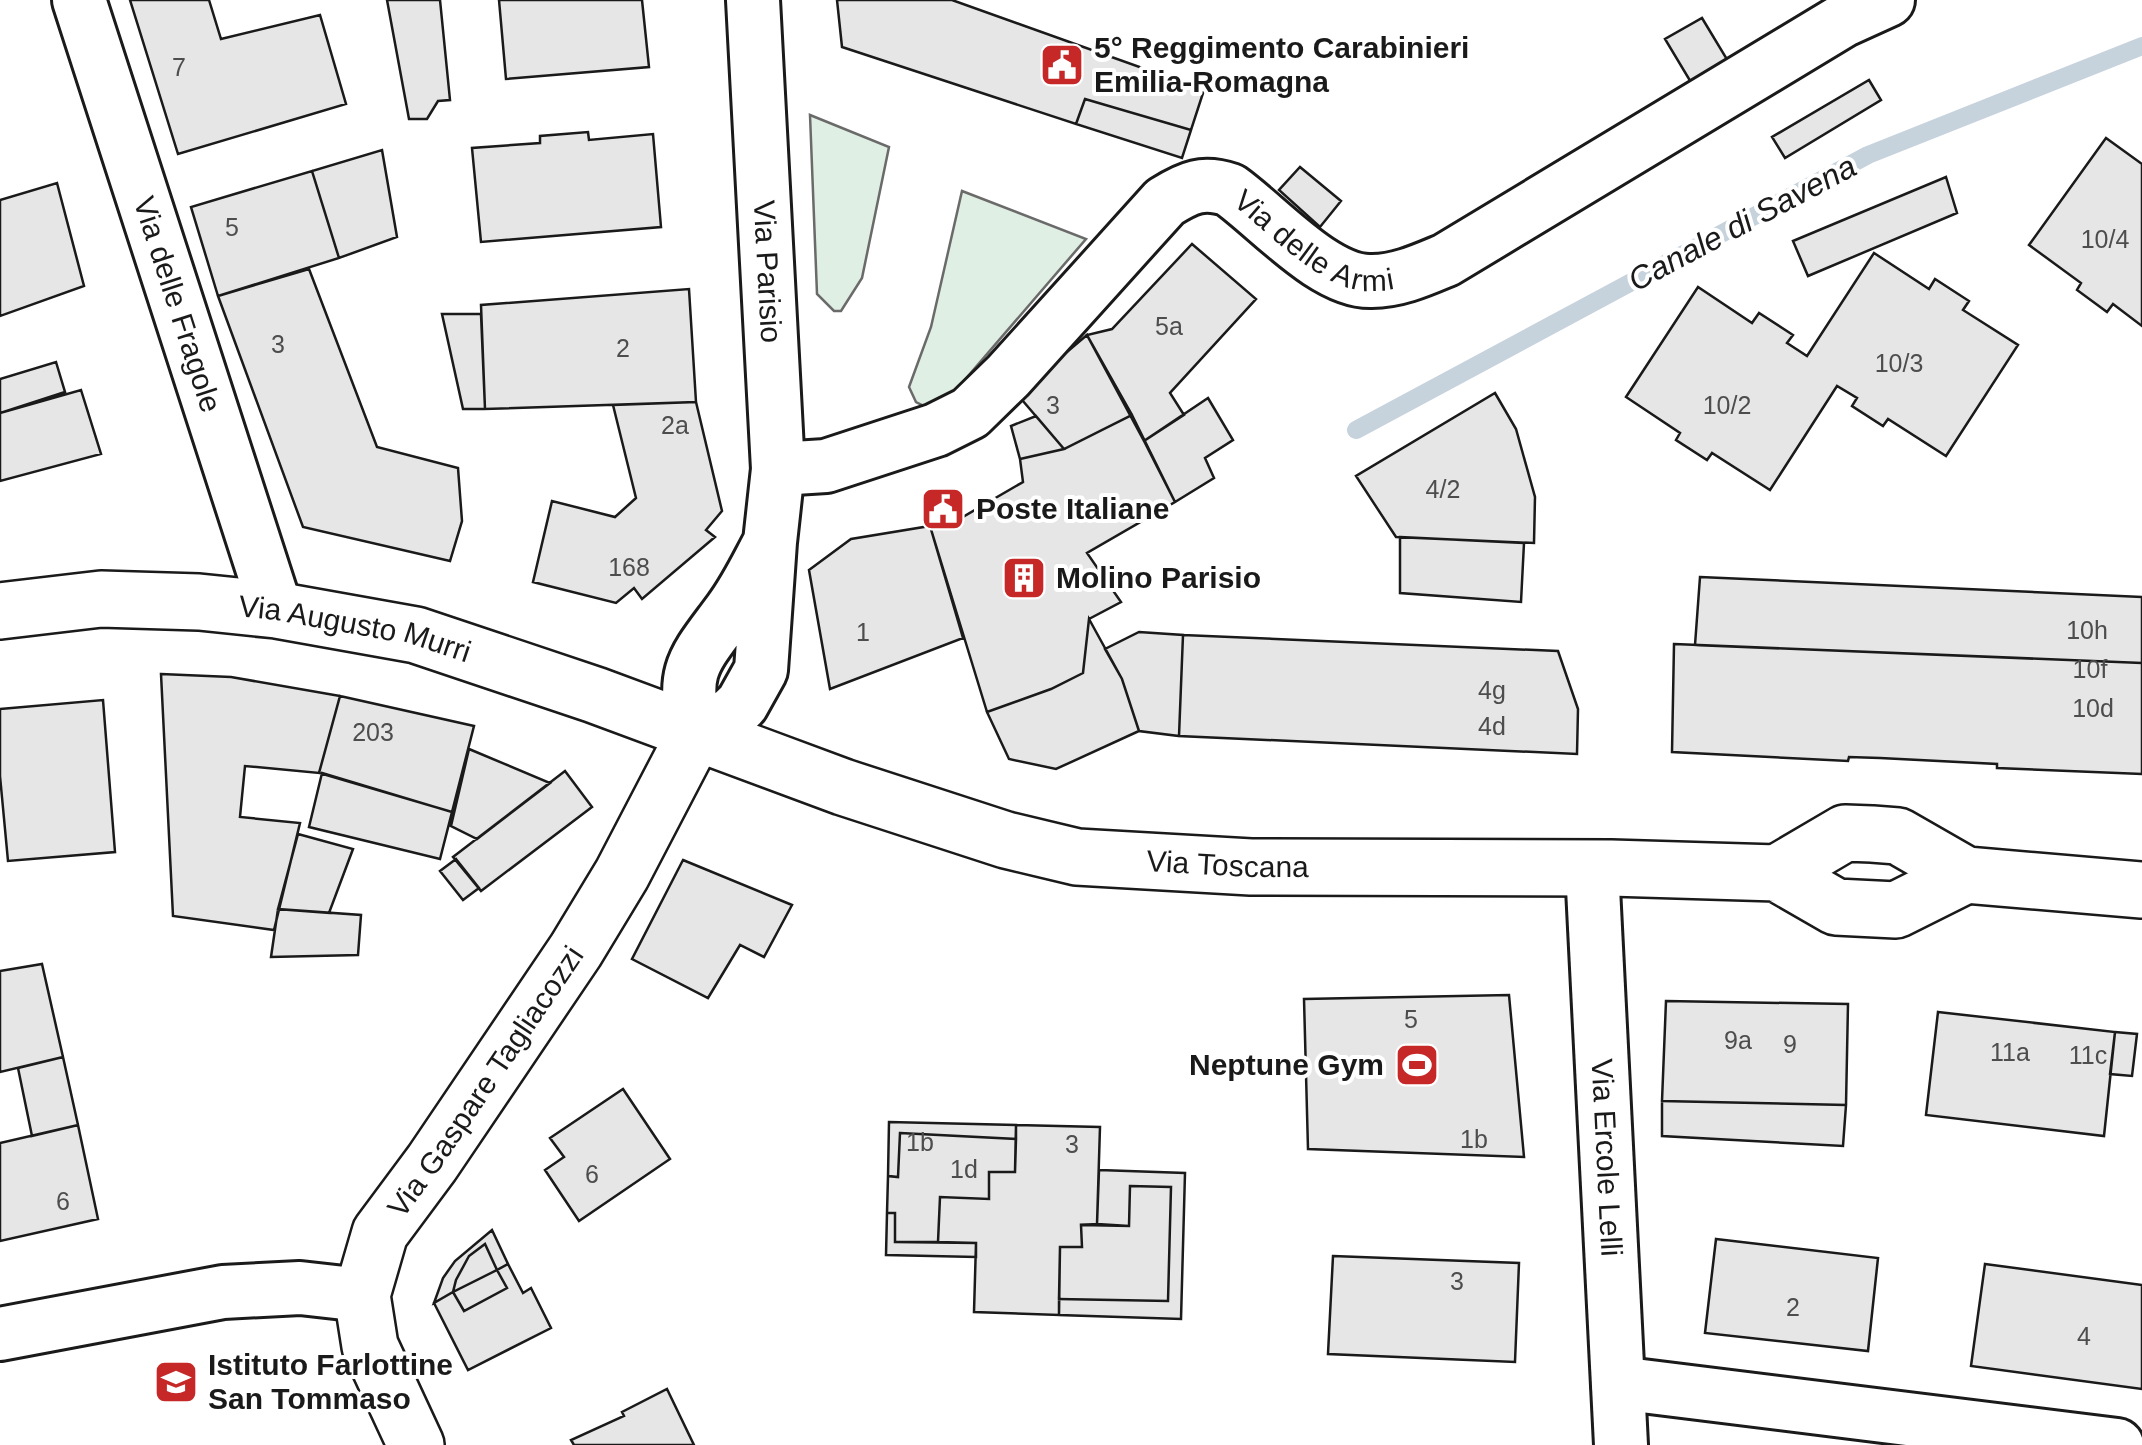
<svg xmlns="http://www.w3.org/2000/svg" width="2142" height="1445" font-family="Arial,sans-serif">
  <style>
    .green { fill: #e0efe3; stroke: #6a6a6a; stroke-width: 2.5 }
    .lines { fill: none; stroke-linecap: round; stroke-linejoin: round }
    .stream { stroke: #c6d2dc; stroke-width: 18 }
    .building { fill: #e6e6e6; stroke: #1a1a1a; stroke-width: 2.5 }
    .minor-casing { stroke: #1a1a1a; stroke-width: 58 }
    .tertiary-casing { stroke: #1a1a1a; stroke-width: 60 }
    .primary-casing { stroke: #1a1a1a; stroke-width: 60 }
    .minor { stroke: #fff; stroke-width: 52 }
    .tertiary { stroke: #fff; stroke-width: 55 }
    .primary { stroke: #fff; stroke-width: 55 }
    .labels { text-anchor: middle; stroke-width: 8; stroke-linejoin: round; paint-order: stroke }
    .number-label { font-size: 25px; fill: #4d4d4d }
    .poi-label { font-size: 30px; font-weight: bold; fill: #1a1a1a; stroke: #fff; text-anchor: start }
    .street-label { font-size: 30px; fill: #1a1a1a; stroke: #fff }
    .water-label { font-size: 32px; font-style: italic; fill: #1a1a1a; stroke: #fff }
  </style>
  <rect width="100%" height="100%" fill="#fff"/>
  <path class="green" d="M810,115L889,147L862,278L841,311H834L817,294Z
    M962,191L1086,239L950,397L930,409L916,402L909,387L931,327Z"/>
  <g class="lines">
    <path class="stream" d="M1356,430L1868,155L2142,46"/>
  </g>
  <path class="building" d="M130,0H209L221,39L320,15L346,104L178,154Z
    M387,0H440L450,100L438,101L427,119H409Z
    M499,0H642L649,67L506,79Z
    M837,0H952L1204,90L1191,130L1085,99L1076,124L842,47Z
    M1702,18L1728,61L1692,84L1665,39Z
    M1869,80L1881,100L1785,158L1772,137Z
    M1085,99L1191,130L1182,158L1076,124Z
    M588,132L589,140L653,134L661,227L481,242L472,148L540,143V136Z
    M2106,138L2142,164V326L2113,304L2107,312L2077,290L2081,283L2029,245Z
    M382,150L397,237L339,258L312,171Z
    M1300,167L1341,201L1320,227L1279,190Z
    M312,171L339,258L218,296L191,207Z
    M1946,177L1957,213L1808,276L1793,241Z
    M57,183L84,286L0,316V200Z
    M1192,244L1256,299L1170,393L1184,415L1144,441L1087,335L1112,329Z
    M1874,253L1929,289L1935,279L1969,301L1963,310L2018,345L1946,456L1888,419L1883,426L1852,406L1857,398L1837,386L1770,490L1712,453L1707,460L1676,440L1680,433L1626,397L1698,287L1752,323L1759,313L1793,335L1787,343L1807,356Z
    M309,269L377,447L458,468L462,521L450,561L303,527L218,296Z
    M689,289L696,402L485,409L481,305Z
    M442,314H481L485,409H463Z
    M1087,335L1132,415L1064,449L1017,394Z
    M56,362L65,392L0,413V379Z
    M81,390L101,454L0,481V413Z
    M1495,393L1516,429L1535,497L1534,543L1396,537L1356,476Z
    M1208,398L1233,440L1205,458L1214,478L1175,502L1144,441Z
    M696,402L722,511L706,530L715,537L642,599L634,588L616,603L533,582L552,501L615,517L636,498L613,405Z
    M1132,415L1175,502L1087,553L1121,602L1089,619L1083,673L1051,689L987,712L930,526L961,518L1023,482L1020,459L1064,449Z
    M1036,416L1064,449L1020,459L1011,426Z
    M930,526L963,638L830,689L809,570L851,539Z
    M1400,537L1524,543L1521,602L1400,593Z
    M1700,577L2142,597V663L1695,645Z
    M1089,619L1122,679L1139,731L1056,769L1009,759L987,712L1051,689L1083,673Z
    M1139,632L1183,635L1179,736L1139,731L1122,679L1105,649Z
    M1183,635L1558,651L1578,709L1577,754L1179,736Z
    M1674,644L2142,663V774L1997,768V764L1880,758L1849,757L1848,761L1672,752Z
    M161,674L231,677L340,696L319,773L245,766L240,817L300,823L274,930L173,916Z
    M340,696L474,726L452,812L319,773Z
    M103,700L115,852L8,861L0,776V709Z
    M469,749L550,783L477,839L451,826Z
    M565,771L592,807L481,891L453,857Z
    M322,773L452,812L440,859L309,827Z
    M298,834L353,849L329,913L278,909Z
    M456,859L479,888L463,900L440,871Z
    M683,860L792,905L764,957L740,945L708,998L632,959Z
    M278,909L361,915L358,955L271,957Z
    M42,964L63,1057L0,1072V971Z
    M1509,995L1524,1157L1308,1149L1304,999Z
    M1666,1001L1848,1004L1846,1105L1662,1101Z
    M1938,1012L2115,1032L2104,1136L1926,1115Z
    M2115,1032L2137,1034L2132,1076L2110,1074Z
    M63,1057L78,1125L32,1136L18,1068Z
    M623,1089L670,1159L579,1221L545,1170L564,1157L550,1138Z
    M1662,1101L1846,1105L1843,1146L1662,1136Z
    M889,1122L1016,1125V1139L900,1133L898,1177L888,1176Z
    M78,1125L98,1219L0,1241V1143Z
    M1016,1125L1100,1127L1097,1224L1081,1225L1082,1247H1060L1059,1315L974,1312L976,1243L938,1242L940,1197L989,1199V1172H1015Z
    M900,1133L1016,1139L1015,1172H989V1199L940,1197L938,1242H895V1213H887L888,1176L898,1177Z
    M1099,1170L1185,1173L1181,1319L1059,1315V1299L1168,1301L1171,1187L1130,1186L1129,1226L1097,1224Z
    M1130,1186L1171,1187L1168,1301L1059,1299L1060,1247H1082L1081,1225L1129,1226Z
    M887,1213H895V1242L976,1243V1257L886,1255Z
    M492,1230L508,1264L497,1270L485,1244L469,1256L456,1280L453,1292L434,1303L443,1278L455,1261Z
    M1716,1239L1878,1258L1868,1351L1705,1333Z
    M485,1244L497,1270L453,1292L456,1280L469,1256Z
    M1333,1256L1519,1263L1515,1362L1328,1354Z
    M508,1264L523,1293L531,1288L551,1328L468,1370L434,1303L453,1292L464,1311L507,1288L497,1270Z
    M1985,1264L2142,1285V1389L1971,1366Z
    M497,1270L507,1288L464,1311L453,1292Z
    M667,1389L694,1445H574L571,1440L624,1416L622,1412Z"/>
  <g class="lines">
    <defs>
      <g id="minor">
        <path id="s1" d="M79,0L276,610"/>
        <path id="s2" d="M753,0L778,469L770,542L761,670L742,704L724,721L696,732C679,670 695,659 730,611C746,590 757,566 770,542"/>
        <path id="s3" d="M778,469L826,466L936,430L970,413L1008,376L1165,202C1189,187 1203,181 1230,190C1268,217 1325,283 1372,281C1398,281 1422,270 1446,260L1844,20L1888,0"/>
        <path id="s4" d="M1592,868L1621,1445"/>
        <path d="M0,1334L223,1292L300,1288L362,1295"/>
        <path d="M1618,1383L2117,1445"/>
      </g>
      <g id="tertiary">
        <path id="s5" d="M416,1445L370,1346L362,1295L380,1233L432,1163L576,950L622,874L696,732"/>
      </g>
      <g id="primary">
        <path id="s6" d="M0,611L101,599L199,602L276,610L416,635L595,695L843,787L1006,840L1077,857L1251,867L1611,868L1777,873L1836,907L1896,910L1966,875"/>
        <path d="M1777,873L1845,833L1872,834L1898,836L1966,875L2142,890"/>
      </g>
    </defs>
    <use href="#minor" class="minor-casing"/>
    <use href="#tertiary" class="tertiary-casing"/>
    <use href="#primary" class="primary-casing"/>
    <use href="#minor" class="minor"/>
    <use href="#tertiary" class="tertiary"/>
    <use href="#primary" class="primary"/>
  </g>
  <defs>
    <symbol id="civic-square" viewBox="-11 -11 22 22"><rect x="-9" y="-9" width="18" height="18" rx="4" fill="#c62828" stroke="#fff"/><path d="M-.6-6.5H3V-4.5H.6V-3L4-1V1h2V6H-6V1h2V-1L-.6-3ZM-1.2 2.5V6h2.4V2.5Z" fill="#fff"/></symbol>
    <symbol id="building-square" viewBox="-11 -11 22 22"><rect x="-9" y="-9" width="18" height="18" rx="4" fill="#c62828" stroke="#fff"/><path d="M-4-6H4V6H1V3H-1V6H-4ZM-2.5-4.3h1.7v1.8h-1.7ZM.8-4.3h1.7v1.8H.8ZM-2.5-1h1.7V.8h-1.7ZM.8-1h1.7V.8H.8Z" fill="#fff"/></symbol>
    <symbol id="stadium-square" viewBox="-11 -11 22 22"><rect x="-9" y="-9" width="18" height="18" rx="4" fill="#c62828" stroke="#fff"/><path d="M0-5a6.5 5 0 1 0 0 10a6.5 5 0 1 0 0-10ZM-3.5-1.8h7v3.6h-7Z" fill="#fff"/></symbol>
    <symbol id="school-square" viewBox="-11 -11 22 22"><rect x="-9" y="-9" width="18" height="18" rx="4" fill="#c62828" stroke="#fff"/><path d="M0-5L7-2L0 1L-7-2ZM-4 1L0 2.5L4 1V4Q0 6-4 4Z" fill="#fff"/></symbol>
  </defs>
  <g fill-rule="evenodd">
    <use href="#civic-square" x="1037" y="40" width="50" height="50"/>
    <use href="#civic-square" x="918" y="484" width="50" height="50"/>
    <use href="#building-square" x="999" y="553" width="50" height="50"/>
    <use href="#stadium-square" x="1392" y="1040" width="50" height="50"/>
    <use href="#school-square" x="151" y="1357" width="50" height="50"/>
  </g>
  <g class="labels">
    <g class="number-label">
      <text x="179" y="76">7</text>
      <text x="232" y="236">5</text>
      <text x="2105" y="248">10/4</text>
      <text x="1169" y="335">5a</text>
      <text x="278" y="353">3</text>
      <text x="623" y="357">2</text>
      <text x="1899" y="372">10/3</text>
      <text x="1053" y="414">3</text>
      <text x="1727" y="414">10/2</text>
      <text x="675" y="434">2a</text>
      <text x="1443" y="498">4/2</text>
      <text x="629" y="576">168</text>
      <text x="2087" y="639">10h</text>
      <text x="863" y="641">1</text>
      <text x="2090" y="678">10f</text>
      <text x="1492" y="699">4g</text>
      <text x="2093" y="717">10d</text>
      <text x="1492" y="735">4d</text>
      <text x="373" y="741">203</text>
      <text x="1411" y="1028">5</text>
      <text x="1738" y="1049">9a</text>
      <text x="1790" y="1053">9</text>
      <text x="2010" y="1061">11a</text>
      <text x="2088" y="1064">11c</text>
      <text x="1474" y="1148">1b</text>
      <text x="920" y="1151">1b</text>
      <text x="1072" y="1153">3</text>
      <text x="964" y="1178">1d</text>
      <text x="592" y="1183">6</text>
      <text x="63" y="1210">6</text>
      <text x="1457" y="1290">3</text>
      <text x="1793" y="1316">2</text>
      <text x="2084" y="1345">4</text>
    </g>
    <g class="poi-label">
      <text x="1094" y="58">5° Reggimento Carabinieri<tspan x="1094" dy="34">Emilia-Romagna</tspan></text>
      <text x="976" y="519">Poste Italiane</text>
      <text x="1056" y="588">Molino Parisio</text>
      <text x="1384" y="1075" text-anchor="end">Neptune Gym</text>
      <text x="208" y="1375">Istituto Farlottine<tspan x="208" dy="34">San Tommaso</tspan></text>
    </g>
    <g class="street-label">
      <text dy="10" stroke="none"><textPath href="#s3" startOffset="660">Via delle Armi</textPath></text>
      <text dy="10" stroke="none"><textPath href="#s2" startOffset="272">Via Parisio</textPath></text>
      <text dy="10" stroke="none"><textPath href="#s1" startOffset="320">Via delle Fragole</textPath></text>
      <text dy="10" stroke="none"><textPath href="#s6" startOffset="358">Via Augusto Murri</textPath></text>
      <text dy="10" stroke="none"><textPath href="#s6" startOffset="1268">Via Toscana</textPath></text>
      <text dy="10" stroke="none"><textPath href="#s5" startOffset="410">Via Gaspare Tagliacozzi</textPath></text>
      <text dy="10" stroke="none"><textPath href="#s4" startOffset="290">Via Ercole Lelli</textPath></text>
    </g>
    <g class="water-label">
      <text transform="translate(1742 223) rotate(-28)" y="11">Canale di Savena</text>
    </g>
  </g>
</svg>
